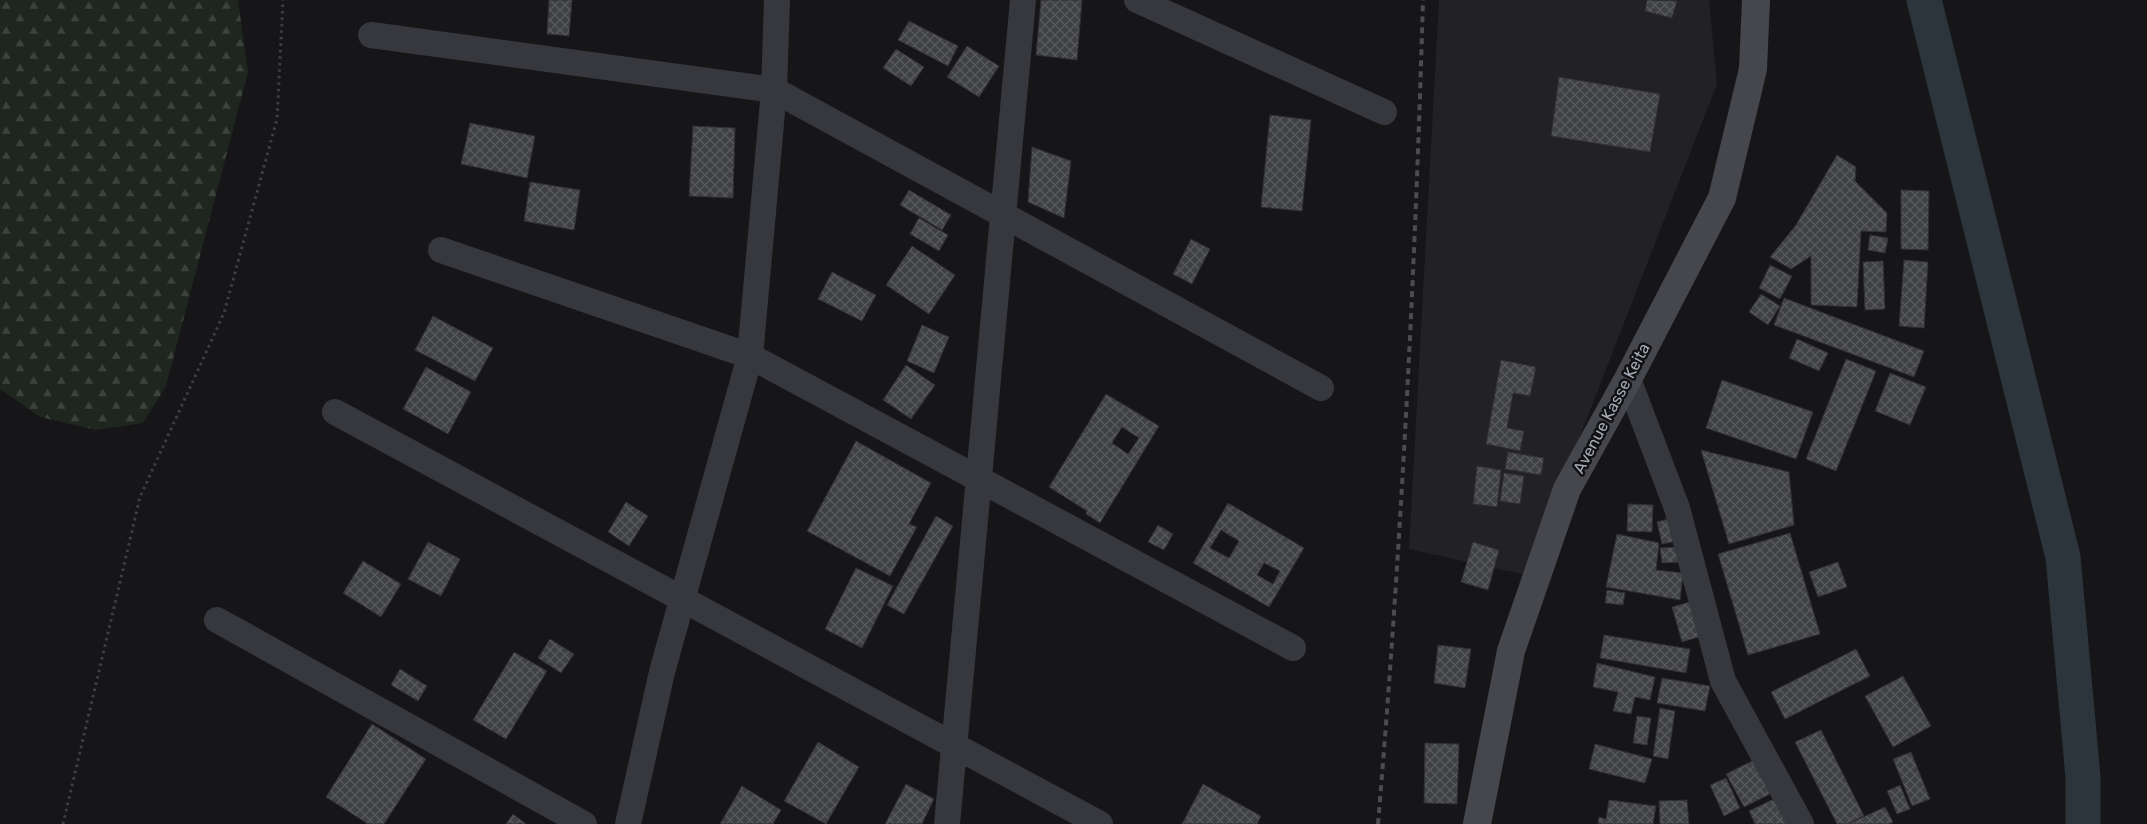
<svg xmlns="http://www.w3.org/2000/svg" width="2147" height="824" font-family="Rubik,sans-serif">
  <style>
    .built { fill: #222225 }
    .forest { fill: url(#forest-firs) }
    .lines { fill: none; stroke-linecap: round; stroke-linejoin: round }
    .canal { stroke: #2c353c; stroke-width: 35 }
    .building { fill: url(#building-cross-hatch); stroke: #303034; fill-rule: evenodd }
    .path { stroke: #3d3f44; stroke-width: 3; stroke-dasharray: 2.5 4; stroke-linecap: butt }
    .minor { stroke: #37383d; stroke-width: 26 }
    .secondary { stroke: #45474d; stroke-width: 28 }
    .rail { stroke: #4a4c52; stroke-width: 4; stroke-dasharray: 6 5; stroke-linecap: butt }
    .labels { text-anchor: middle; stroke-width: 5; stroke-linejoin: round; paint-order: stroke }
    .street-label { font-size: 16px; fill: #a8adb8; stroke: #111113 }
  </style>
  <defs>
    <pattern id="forest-firs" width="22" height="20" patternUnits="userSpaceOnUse" patternTransform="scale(1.25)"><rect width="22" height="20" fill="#1e261f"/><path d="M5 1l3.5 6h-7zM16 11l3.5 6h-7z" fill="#3c433d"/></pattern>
    <pattern id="building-cross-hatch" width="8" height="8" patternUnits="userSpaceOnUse" patternTransform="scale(1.25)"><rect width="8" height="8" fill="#404145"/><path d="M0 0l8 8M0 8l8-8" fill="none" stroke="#595a5e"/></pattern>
  </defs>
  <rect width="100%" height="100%" fill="#161618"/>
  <path class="built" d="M1439,0H1709L1717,84L1526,575L1409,549Z"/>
  <path class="forest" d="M0,0H238L248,72L166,386L143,423L96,430L40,417L0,389Z"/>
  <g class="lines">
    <path class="canal" d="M1924,0L2063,557L2083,777V824"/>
  </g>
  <path class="building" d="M549,0H572L569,36L547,34Z
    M1041,0H1082L1077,60L1036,55Z
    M1647,0L1677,1L1672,18L1645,11Z
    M909,21L958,46L948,66L898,40Z
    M967,46L999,66L979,97L947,77Z
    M896,49L924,67L911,86L883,68Z
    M1559,77L1660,94L1650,152L1551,136Z
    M1270,115L1311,120L1302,211L1261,207Z
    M470,123L535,136L527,178L461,164Z
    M693,126L735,128L733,198L689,196Z
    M1032,147L1071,161L1064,218L1028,202Z
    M1837,155L1856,167L1855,181L1887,213L1886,232L1861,231L1857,307L1811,305V256L1791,269L1770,257L1796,225Z
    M530,182L580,190L574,230L524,221Z
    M909,190L951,215L942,230L900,205Z
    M1901,190L1929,191L1928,250L1901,249Z
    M919,218L948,235L939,251L910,234Z
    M1870,235L1888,238L1885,253L1868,250Z
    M1191,239L1210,249L1192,284L1173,274Z
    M912,246L955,275L929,314L886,285Z
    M1904,260L1928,262L1924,328L1899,326Z
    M1883,261L1885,309L1865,310L1863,262Z
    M1770,265L1792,276L1780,299L1759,288Z
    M832,272L876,295L862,321L818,299Z
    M1761,294L1780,306L1768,325L1749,312Z
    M1784,298L1924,351L1914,377L1774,325Z
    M433,316L493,348L475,381L415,350Z
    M922,325L949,337L934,373L907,361Z
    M1797,339L1828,353L1819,371L1789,358Z
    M1846,359L1876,371L1836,471L1806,459Z
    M1501,360L1536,367L1530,396L1513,393L1507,428L1524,431L1520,451L1486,444Z
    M906,365L935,385L911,419L883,400Z
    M426,367L471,392L448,434L403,409Z
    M1890,373L1926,387L1910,425L1875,411Z
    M1722,380L1813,412L1796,459L1706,428Z
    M1106,394L1159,426L1100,523L1086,514L1087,511L1049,487ZM1122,427L1139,438L1128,454L1112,443Z
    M856,441L931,483L909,524L917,527L890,576L807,531Z
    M1701,450L1789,472L1794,525L1729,544Z
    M1508,452L1544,458L1541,475L1505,469Z
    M1477,466L1501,470L1497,507L1473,504Z
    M1504,473L1524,476L1520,504L1500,501Z
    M626,502L648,516L629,546L608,532Z
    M1228,503L1304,548L1269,607L1193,563ZM1221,530L1239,541L1229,558L1210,548ZM1264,563L1280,571L1273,584L1257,575Z
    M1628,504L1653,505L1652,532L1627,531Z
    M936,516L953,526L904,614L887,605Z
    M1672,518L1677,541L1662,544L1657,522Z
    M1158,525L1173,534L1164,550L1148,542Z
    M1790,533L1820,634L1748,655L1718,554Z
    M1617,534L1659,543L1656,570L1683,573L1680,600L1606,587Z
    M428,542L460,559L441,596L408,579Z
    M1473,542L1499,550L1488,590L1461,582Z
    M1680,547V562L1662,563L1660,548Z
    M363,561L401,584L381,617L343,593Z
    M1838,562L1847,587L1818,597L1809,572Z
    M856,568L893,586L862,648L825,629Z
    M1607,590L1625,593L1623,605L1605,603Z
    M1693,601L1702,636L1682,642L1672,607Z
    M1604,635L1690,649L1686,673L1600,658Z
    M550,639L574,654L561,673L538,658Z
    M1438,645L1471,649L1465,688L1434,683Z
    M1856,649L1870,676L1785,719L1771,692Z
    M514,652L547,671L506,739L473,720Z
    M1597,663L1655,677L1650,700L1635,697L1631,714L1613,711L1618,692L1593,687Z
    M400,669L427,686L418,701L391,685Z
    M1903,676L1931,726L1893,747L1865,696Z
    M1662,678L1710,686L1705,711L1657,703Z
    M1660,708L1675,711L1668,759L1653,756Z
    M1637,716L1651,718L1647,745L1633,743Z
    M372,724L426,759L384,824H368L326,797Z
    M1821,730L1864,816L1847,824H1837L1795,742Z
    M818,742L859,767L826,824L784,801Z
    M1425,743L1459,744L1457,804L1424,803Z
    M1595,744L1652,759L1645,783L1589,769Z
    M1911,752L1930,799L1912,806L1893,759Z
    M1756,759L1774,792L1744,807L1726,774Z
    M1726,778L1740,808L1724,816L1710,785Z
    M906,784L934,799L922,824H885Z
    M1203,784L1261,816L1257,824H1182Z
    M1900,785L1910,809L1897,814L1887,791Z
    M742,786L781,810L773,824H720Z
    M1778,797L1791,824H1755L1749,811Z
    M1609,800L1656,806L1653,824H1598L1599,817L1606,819Z
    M1687,800L1689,824H1660L1659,801Z
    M1885,807L1893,822L1889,824H1848Z
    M513,814L526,824H506Z"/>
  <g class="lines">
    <path class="path" d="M63,824L140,497L224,313L277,119L283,0"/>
    <path class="minor" d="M1137,0L1384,112
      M371,35L774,90L1321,388
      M441,250L750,356L1293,648
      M1628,379L1677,508L1723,681L1801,824
      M335,412L1100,824
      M217,620L584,824
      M628,824L662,672L750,356L774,90L777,0
      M947,824L1023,0"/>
    <path class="secondary" d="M1477,824L1511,651L1567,489L1628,379L1722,198L1753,69L1756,0"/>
    <path class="rail" d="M1378,824C1401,550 1415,275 1423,0"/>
  </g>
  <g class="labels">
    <g class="street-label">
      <text transform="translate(1611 408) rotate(-62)" y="6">Avenue Kasse Keita</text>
    </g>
  </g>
</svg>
